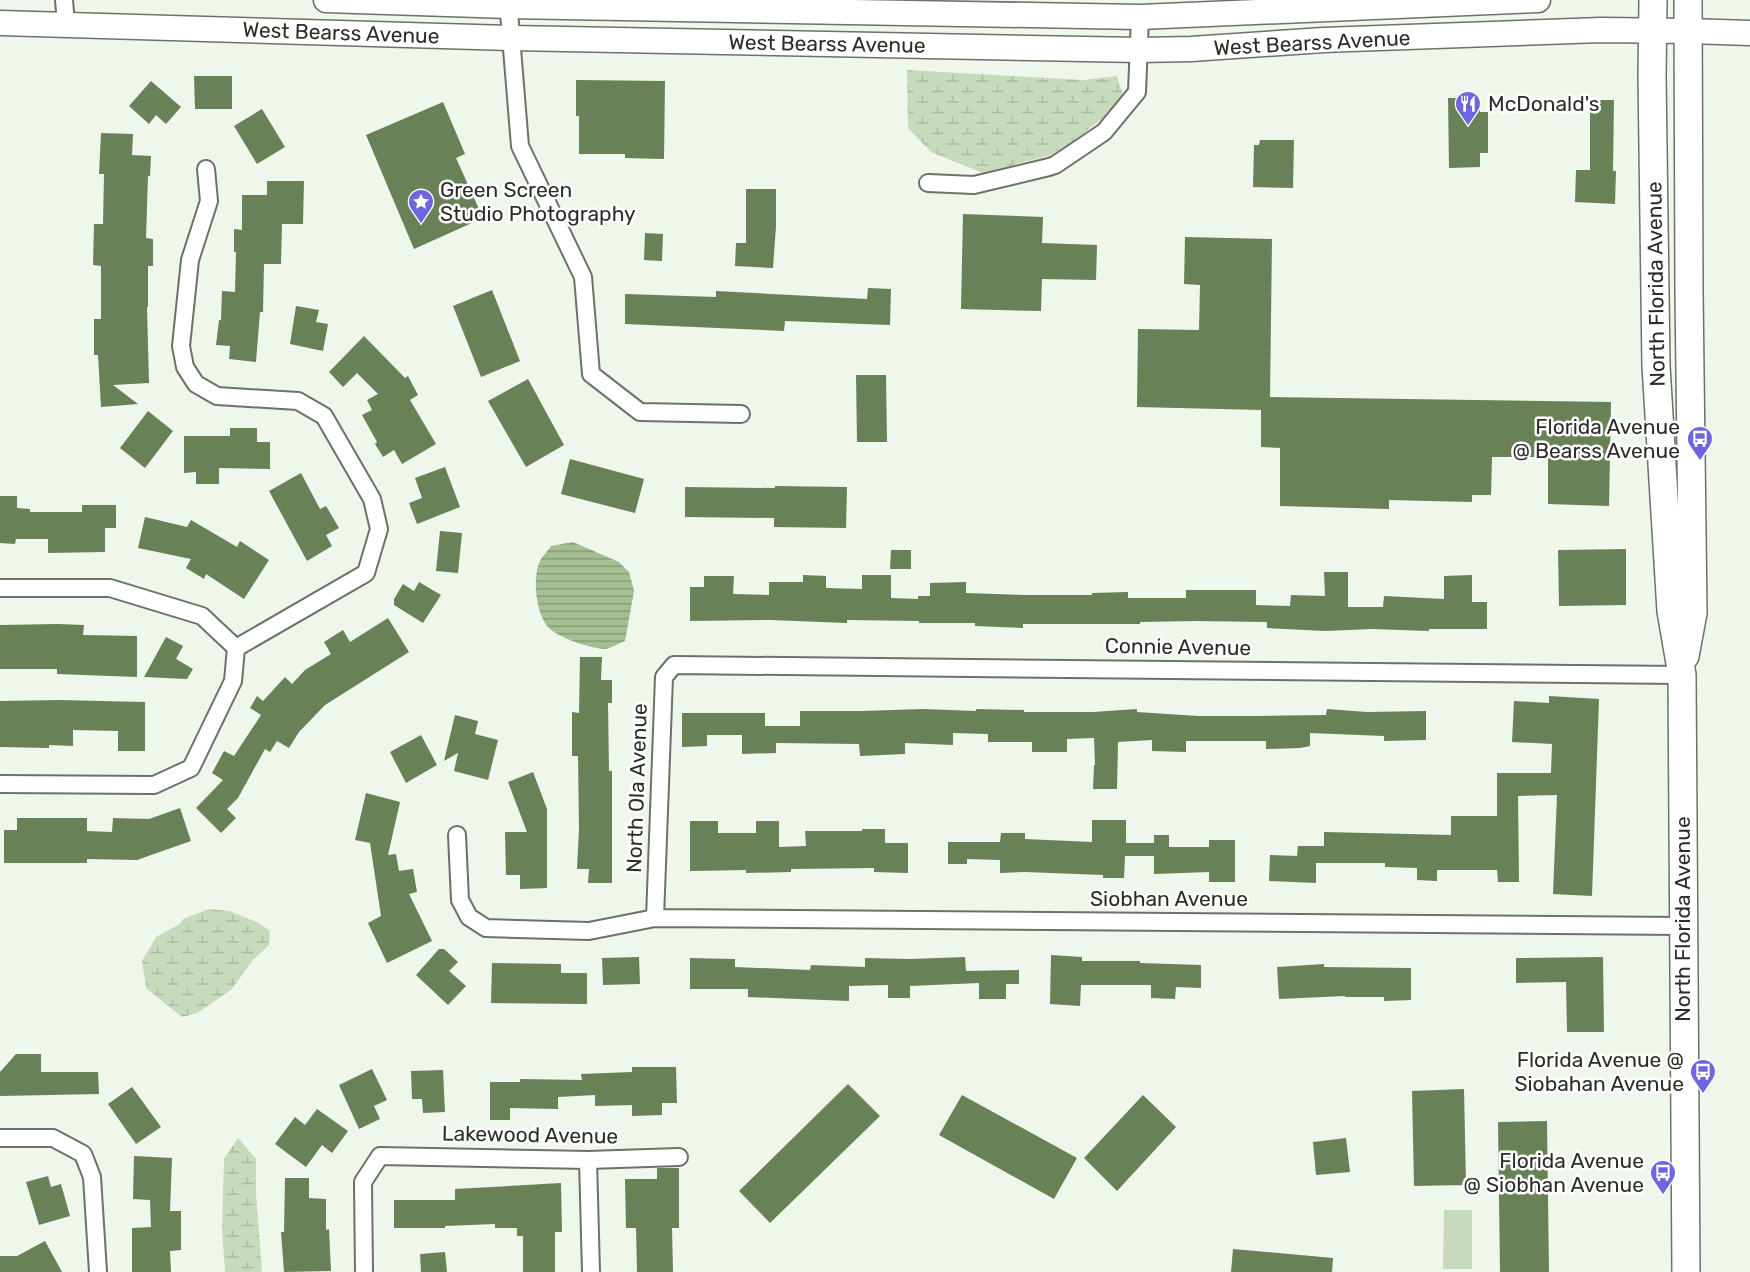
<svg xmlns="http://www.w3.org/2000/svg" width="1750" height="1272" font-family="Rubik,sans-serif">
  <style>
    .wetland { fill: url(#wetland-marsh) }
    .garden { fill: #c7dabb }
    .water { fill: url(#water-rules) }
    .building { fill: #688156 }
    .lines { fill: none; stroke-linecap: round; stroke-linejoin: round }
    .street-casing { stroke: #6c7268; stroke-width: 20 }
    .secondary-casing { stroke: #6c7268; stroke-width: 27 }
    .primary-casing { stroke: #6c7268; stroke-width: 30 }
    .street { stroke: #fff; stroke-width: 16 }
    .secondary { stroke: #fff; stroke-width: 24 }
    .primary { stroke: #fff; stroke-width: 27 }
    .labels { text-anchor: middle; stroke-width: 5; stroke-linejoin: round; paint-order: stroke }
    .street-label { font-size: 21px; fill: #2a2d28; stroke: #fff }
    .poi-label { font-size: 21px; fill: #2a2d28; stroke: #fff; text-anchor: end }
  </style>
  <defs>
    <pattern id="wetland-marsh" width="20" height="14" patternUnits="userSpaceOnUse" patternTransform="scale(1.5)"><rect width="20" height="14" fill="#c7dabb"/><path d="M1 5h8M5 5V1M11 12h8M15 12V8" fill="none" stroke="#abbba1"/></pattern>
    <pattern id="water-rules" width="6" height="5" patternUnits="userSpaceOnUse" patternTransform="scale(1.5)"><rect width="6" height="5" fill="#a4bf92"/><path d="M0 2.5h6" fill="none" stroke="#869c77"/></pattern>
  </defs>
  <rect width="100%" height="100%" fill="#eff6eb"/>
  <path class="wetland" d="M907,70L1084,80L1117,76L1123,95L1105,116L1075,140L1051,155L983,173L931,152L908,128Z
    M209,909L229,911L259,923L270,931L269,945L253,960L231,990L197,1013L182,1017L146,988L142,961L156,937L180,924L183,919Z
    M238,1138L256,1159V1194L262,1272H225L222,1229L224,1159Z"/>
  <path class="garden" d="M1444,1210H1472V1269H1443Z"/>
  <path class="water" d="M573,542L619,562L629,572L634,591L625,641C619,643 610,649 604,649C590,648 558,638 548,627C536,613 532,578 540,561C542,556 548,551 551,546Z"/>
  <path class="building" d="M194,76H232V109H195Z
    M576,80L665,81L664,159L625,158V154H579V116H576Z
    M151,81L181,107L166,124L156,115L149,124L129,106Z
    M1448,98H1480V112H1488V153H1480V167L1449,168Z
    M1590,100H1614L1613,171H1616L1615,204L1575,202L1576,170H1590Z
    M443,102L465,154L456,158L483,218L414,249L366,135Z
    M262,109L285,147L257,164L234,126Z
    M101,133L133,134L132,155L151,156L150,176H148L146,238L153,239V266H148V307H147L149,383L113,385L138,404L101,407L98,355H94V319H101V266L93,265L94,224H103L104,174H99Z
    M1260,140H1294L1293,188L1253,187L1254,145H1259Z
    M267,181H304L303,224H282L281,264H264L263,312H260L256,362L229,359L230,346L216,345L219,320H221L222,291L235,292L236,252H234V229L242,230V195H267Z
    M746,189H776V226L773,268L735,266L736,243H746Z
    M963,214L1043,217L1042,243L1097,245L1096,280L1042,279L1041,311L961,309Z
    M645,233L663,234L662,261L644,260Z
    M1185,237L1272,239L1270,397L1611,402L1609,506L1548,504V457H1492L1491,495H1472V502L1389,500V509L1280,506V448L1261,447V410L1137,407L1138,329L1199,330L1200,285L1184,284Z
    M868,288L891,289L890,325L785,321L784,331L625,324V294L716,297V291L867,299Z
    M492,290L520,361L481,377L453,306Z
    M296,306L319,310L316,322L328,324L323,351L290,344Z
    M364,336L405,378L408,376L418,395L410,400L436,444L402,464L394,450L383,457L375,444L377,442L362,415L372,410L367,400L378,394L357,373L343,387L329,372Z
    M856,375H886L887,442H857Z
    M528,379L564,445L526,467L488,401Z
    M148,411L173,431L145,468L120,448Z
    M230,428H257V442H270V469L219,468V484H196V472L184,473V436H230Z
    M570,459L644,479L635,513L561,494Z
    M445,467L460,507L417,524L409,503L422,498L415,478Z
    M301,473L320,509L326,506L339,528L326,535L332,546L307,561L269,491Z
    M775,486L847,487L846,528L774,527V518L685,517V487L775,488Z
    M0,496H17V508L30,509V512H82V505H116V528H105V552L48,553V539H16L15,544L0,543Z
    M145,517L187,527L191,520L237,547L240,541L269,560L244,599L206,574L204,579L186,568L191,559L138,548Z
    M440,531L462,533L458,573L436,571Z
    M1626,549V605L1559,606L1558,550Z
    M891,550H911V569H890Z
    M1324,572H1348V607H1383L1384,596L1444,599V576L1472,575V602H1487V629H1429V631L1372,629L1325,631L1267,628V622L1195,621L1140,622V624H1023V628L975,626V623H919V621L847,620V623L770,620L690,621V587H704V576H734L733,594L769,595V582H803V575L826,576V588L862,589V575H891V598L918,599V596H930V583L966,582V593L1025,595H1092V593L1128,592V598H1186V590H1256V605L1290,606L1291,595L1325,596Z
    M419,582L441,595L423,623L394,605V599L403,584L414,591Z
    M388,618L409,652L325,705L299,732L289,748L277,741L270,752L265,749L238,798L227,809L236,818L221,833L196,808L223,780L212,773L224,751L234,756L261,715L250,708L257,696L263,701L285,677L292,684L305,670L331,654L324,642L343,630L350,642Z
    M58,624L84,625L83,635L137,636V677L57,674V669H0V625Z
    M166,637L183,646L176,659L193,669L187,679L144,677Z
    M580,657H602L601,680H612V703H608L609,771H612V883H588L589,869H577L579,830L578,756H572V712L579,713Z
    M1549,696L1599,699L1592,896L1553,894L1557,795L1518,796L1519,882H1498L1497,870H1437V881L1417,880V868L1385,867V863H1316V883L1269,881L1270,855L1297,856L1298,846H1324V832L1451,835V816H1497V773H1551L1552,744L1512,742L1514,701L1549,703Z
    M59,700L145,702V751H118V731L73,730V746L49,745V748L0,747V701Z
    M923,709L976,711V709L1024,710V712H1093L1137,709V712L1198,716H1255L1326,715L1327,709L1367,712L1426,711V740L1384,741V736L1310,733V746L1300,748L1266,749V741H1186V752L1152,751V740L1118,742L1117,789H1093L1094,765H1095L1094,738L1067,739V752H1032V742H988V734L953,733V745L905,743V754L860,756L859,744L776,743V753L742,754V735H707V746L682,747V713H765V726H800V711H862Z
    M455,715L478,721L475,734L498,740L488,780L454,771L458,753L444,761Z
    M421,735L437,765L406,783L390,752Z
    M533,772L547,809V888L520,889V875H506L505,832H527L508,782Z
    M366,793L400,802L388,855L396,854L399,871L413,869L417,892L409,894L432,941L387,963L368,923L381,916L370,843L355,840Z
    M180,808L191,841L137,860L87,859V863H4V830H17V818H87V831L112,832L113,818L149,819Z
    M1092,820H1126V843H1154V835H1169V847H1209V840H1235V882H1209V872L1154,874V856H1125L1124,878H1103V875L1025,872L1000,873V860L967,859V864H948V842H1000L1001,833H1025V839L1092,842Z
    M690,821H718V833H756V821H779V847L806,846L805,831H862V829H885V843H908V873L874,872V868L791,869V872L746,873V870L690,871Z
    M439,949H444L458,962L449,971L466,986L448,1005L416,975Z
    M1051,955L1082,957V961H1140V963L1201,965V988L1176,987L1175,999L1151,998V985H1081L1080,1006L1050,1004Z
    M639,957L640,984L603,985L602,958Z
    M965,957L966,971L1019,970V984H1006V999H979V983L910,986V998H888V985L849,986V1001L748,997V989H690V958L735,959V967L810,970L811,965L865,967V958L910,959Z
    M1603,957L1604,1032H1567L1566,982L1516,983V958Z
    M492,963L561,964V973H587V1004L491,1003Z
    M1324,964V967L1411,968V1000L1384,1001V997H1345V996L1279,999L1277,967Z
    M16,1054H41V1072H98L99,1094L0,1096V1072Z
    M632,1067H676L677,1103H662V1115L632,1116V1105L595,1106V1095L558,1097V1109L510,1108V1120H490V1082H520V1079L582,1080L581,1074L632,1072Z
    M372,1069L387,1100L374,1106L380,1119L359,1129L339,1085Z
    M443,1070L445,1112L423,1113L422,1099H412L411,1071Z
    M848,1084L880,1116L770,1223L739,1191Z
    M132,1087L161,1127L136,1144L108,1104Z
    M1464,1089L1466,1185L1414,1186L1412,1091Z
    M962,1095L1077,1158L1054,1199L939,1135Z
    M1143,1095L1176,1127L1117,1191L1084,1158Z
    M317,1109L348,1131L332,1153L322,1145L306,1167L275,1144L295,1117L305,1125Z
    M1547,1121L1549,1272H1500L1498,1122Z
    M1346,1138L1350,1172L1316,1175L1313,1142Z
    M134,1156L172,1158L170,1211H181V1250L170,1251L171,1272H132V1228L151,1227L150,1200L133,1199Z
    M657,1168H679V1228H672L673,1272H637L636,1228H626L625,1179H657Z
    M48,1176L51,1187L61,1184L70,1216L39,1225L26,1182Z
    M285,1178H309V1198L326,1199V1230L329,1229L331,1271L284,1272L281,1232H284Z
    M561,1183L562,1232H555V1272H523V1236H517V1228H495V1224L445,1226V1228H394V1200H455V1189Z
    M45,1241L62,1272H0V1256H17Z
    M1233,1249L1333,1258L1332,1272H1231Z
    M445,1252L447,1272H421L420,1254Z"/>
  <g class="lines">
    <defs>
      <path id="street" d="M64,0L66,24
        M508,0L520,146L583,277L591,374L640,412L741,414
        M928,183L974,185L1049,167L1055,165L1104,132L1137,92L1140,17
        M0,588H110L202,616L236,648
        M0,784L154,785L191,768L233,681L236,648L366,573L379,529L372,499L324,416L298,401L217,396L196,384L185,367L181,346L190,260L209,201L206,169
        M457,835L460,900L469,917L486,928L589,931L655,918L1683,926
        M655,918L664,677L674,665L1682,675
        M0,1138H53L83,1154L92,1177L98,1272
        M588,1160L591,1272
        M364,1272L363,1182L380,1156L588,1160L679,1157"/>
      <path id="secondary" d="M326,0L508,6L1140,17L1538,0
        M0,23L511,38L1139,50L1191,49L1323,40L1601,30L1688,31L1750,33"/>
      <path id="primary" d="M1653,0L1652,75L1656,366L1671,611L1682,675L1686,1272
        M1685,656L1693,613L1689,292L1688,0"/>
    </defs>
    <use href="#street" class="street-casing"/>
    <use href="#secondary" class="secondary-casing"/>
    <use href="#primary" class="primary-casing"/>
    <use href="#street" class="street"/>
    <use href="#secondary" class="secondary"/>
    <use href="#primary" class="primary"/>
  </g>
  <defs>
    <symbol id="restaurant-pin" viewBox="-11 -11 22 30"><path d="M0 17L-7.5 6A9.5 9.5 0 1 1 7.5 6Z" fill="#6f65df" stroke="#fff"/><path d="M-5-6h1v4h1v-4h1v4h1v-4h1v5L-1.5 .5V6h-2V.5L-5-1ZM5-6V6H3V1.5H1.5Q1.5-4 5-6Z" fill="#fff"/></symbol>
    <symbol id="sight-pin" viewBox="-11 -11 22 30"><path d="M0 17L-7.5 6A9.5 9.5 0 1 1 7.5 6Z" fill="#6f65df" stroke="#fff"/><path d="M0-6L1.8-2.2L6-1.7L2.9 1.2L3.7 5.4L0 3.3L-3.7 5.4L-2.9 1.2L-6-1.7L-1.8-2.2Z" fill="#fff"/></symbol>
    <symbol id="bus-pin" viewBox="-11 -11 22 30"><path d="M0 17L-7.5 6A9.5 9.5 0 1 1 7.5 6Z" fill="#6f65df" stroke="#fff"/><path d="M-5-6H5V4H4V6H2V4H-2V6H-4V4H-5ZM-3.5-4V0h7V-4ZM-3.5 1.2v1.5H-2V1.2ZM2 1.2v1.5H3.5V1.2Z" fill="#fff"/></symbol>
  </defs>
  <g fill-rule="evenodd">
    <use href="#restaurant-pin" x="1453" y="89" width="30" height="40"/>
    <use href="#sight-pin" x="406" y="187" width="30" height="40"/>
    <use href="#bus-pin" x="1685" y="424" width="30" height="40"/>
    <use href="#bus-pin" x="1688" y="1057" width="30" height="40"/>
    <use href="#bus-pin" x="1648" y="1158" width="30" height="40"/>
  </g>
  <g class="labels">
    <g class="street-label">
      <text transform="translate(341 33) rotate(2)" y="7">West Bearss Avenue</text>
      <text transform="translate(1312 43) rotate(-3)" y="7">West Bearss Avenue</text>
      <text transform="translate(827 44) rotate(1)" y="7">West Bearss Avenue</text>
      <text transform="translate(1656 284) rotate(-91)" y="7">North Florida Avenue</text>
      <text transform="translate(1178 647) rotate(1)" y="7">Connie Avenue</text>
      <text transform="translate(637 788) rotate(-88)" y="7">North Ola Avenue</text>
      <text x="1169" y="906">Siobhan Avenue</text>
      <text transform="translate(1683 919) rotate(-90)" y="7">North Florida Avenue</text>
      <text transform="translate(530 1135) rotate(1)" y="7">Lakewood Avenue</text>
    </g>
    <g class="poi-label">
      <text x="1488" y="111" text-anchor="start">McDonald's</text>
      <text x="440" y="197" text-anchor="start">Green Screen<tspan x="440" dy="24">Studio Photography</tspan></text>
      <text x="1680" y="434">Florida Avenue<tspan x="1680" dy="24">@ Bearss Avenue</tspan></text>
      <text x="1684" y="1067">Florida Avenue @<tspan x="1684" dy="24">Siobahan Avenue</tspan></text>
      <text x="1644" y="1168">Florida Avenue<tspan x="1644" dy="24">@ Siobhan Avenue</tspan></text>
    </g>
  </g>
</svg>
